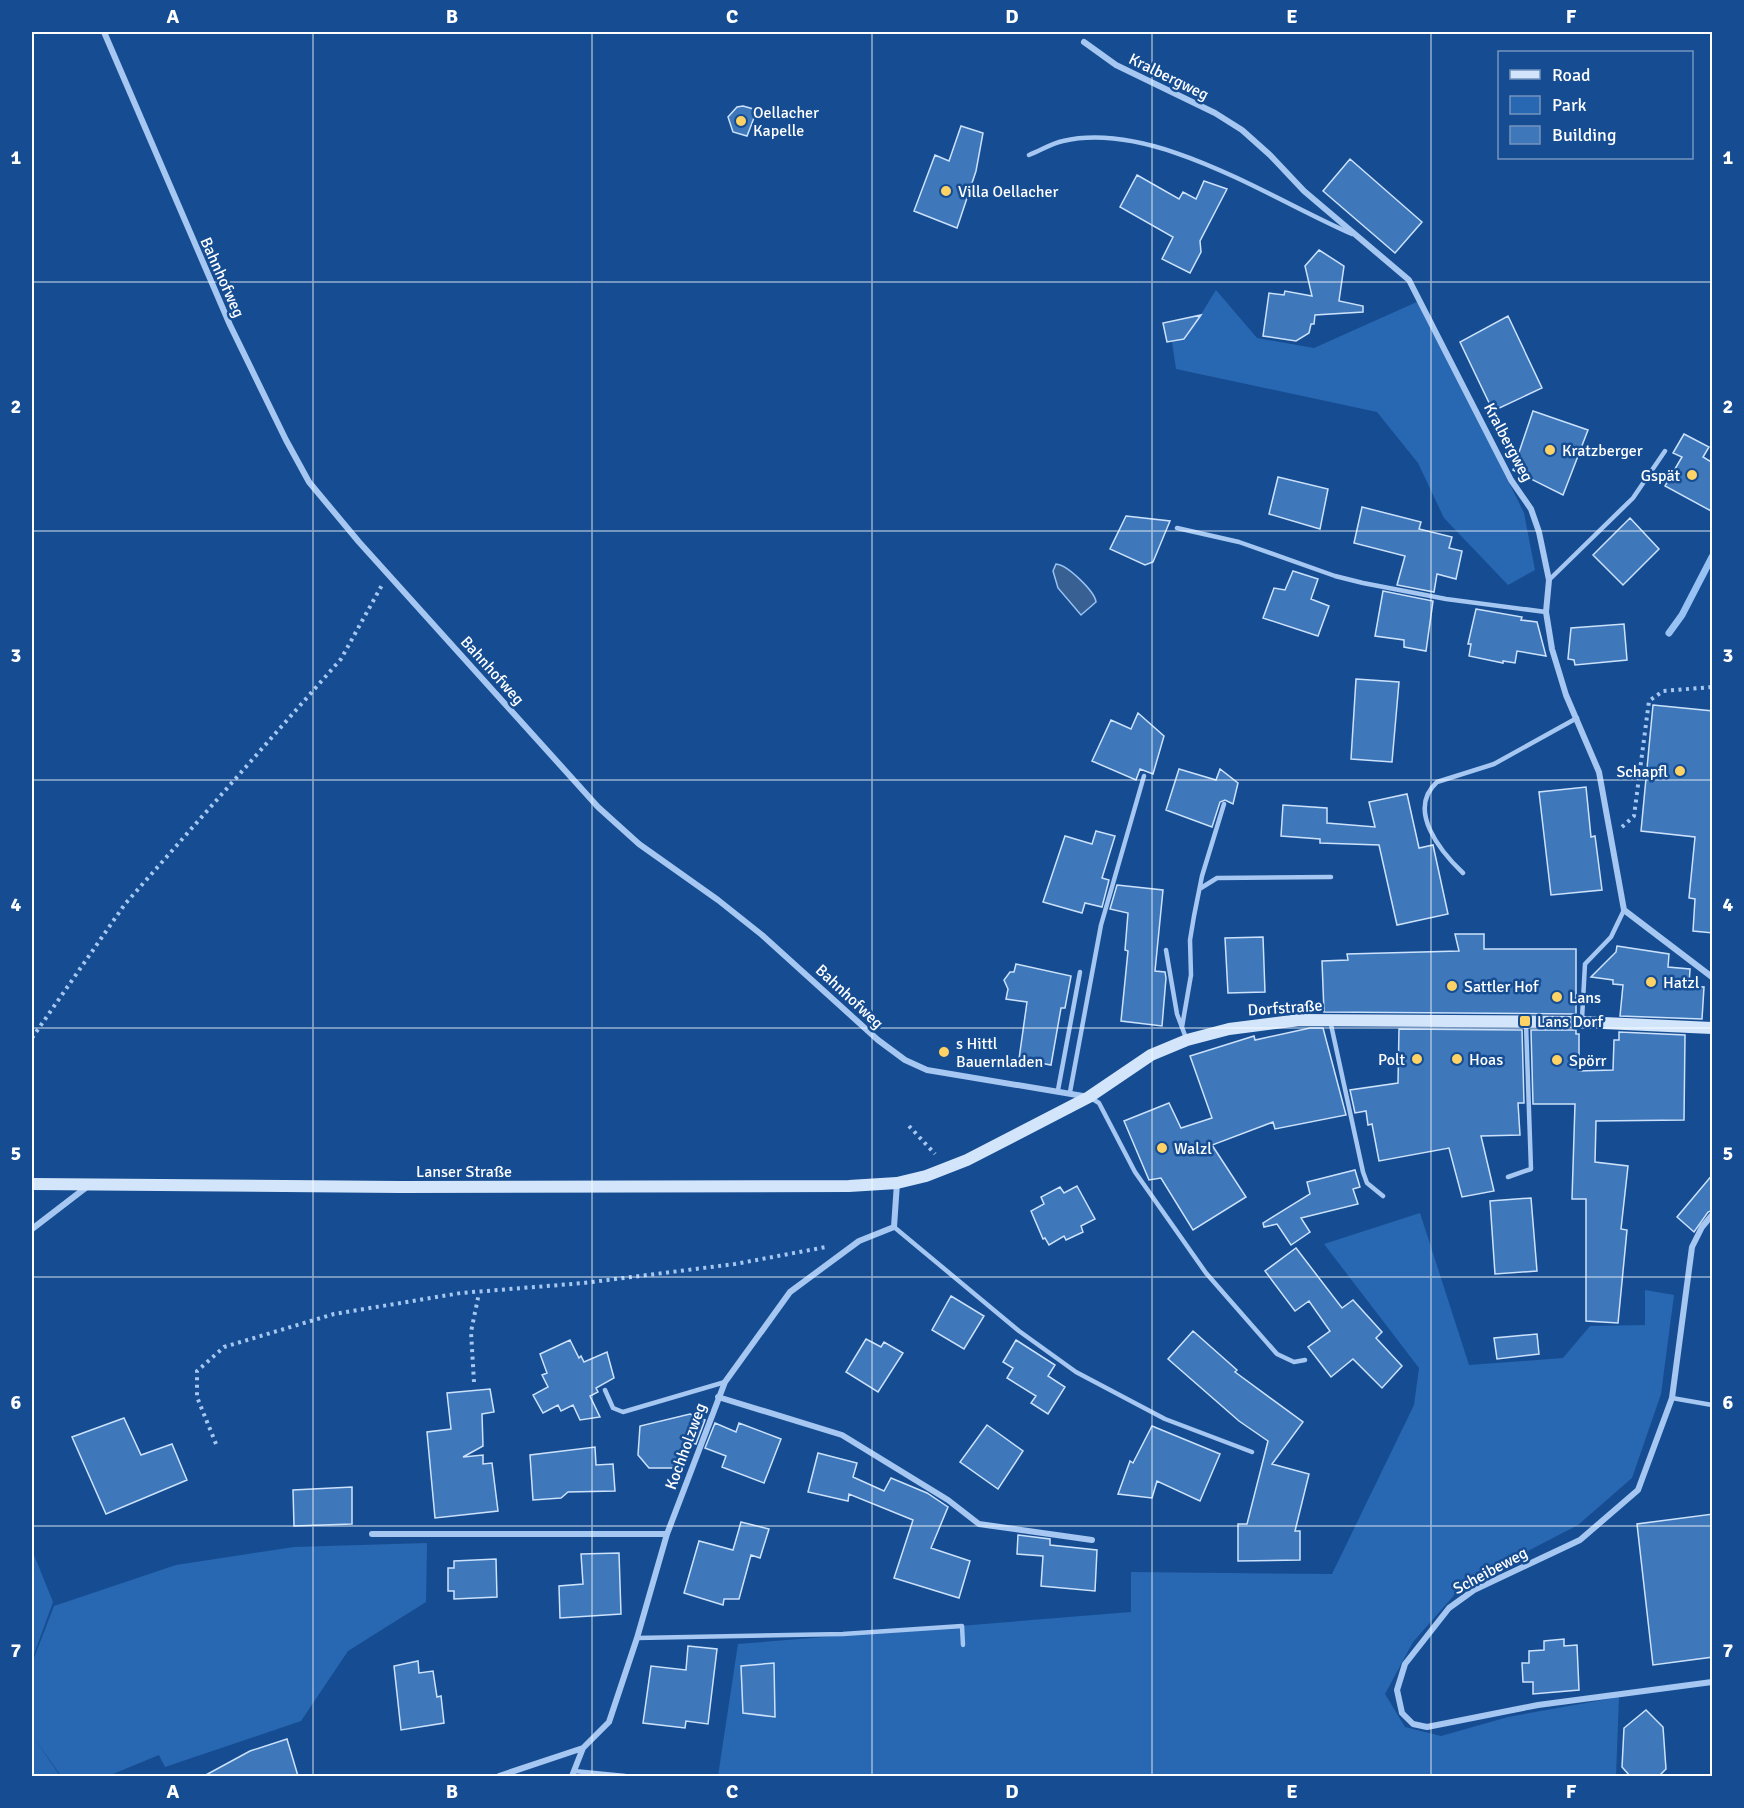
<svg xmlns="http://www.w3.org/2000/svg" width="1744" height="1808" font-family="Signika,sans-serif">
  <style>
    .green { fill: #2867b1 }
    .water { fill: #386092; stroke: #97c2f3; stroke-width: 1.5 }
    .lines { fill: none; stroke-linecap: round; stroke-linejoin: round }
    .stream { stroke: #97c2f3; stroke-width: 7 }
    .building { fill: #3e77ba; stroke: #cce2fc; stroke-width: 1.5 }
    .path { stroke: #a5c7f1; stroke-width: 4; stroke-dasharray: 3 4.5; stroke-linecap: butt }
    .service { stroke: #a5c7f1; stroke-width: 4.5 }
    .minor { stroke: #a5c7f1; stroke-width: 6 }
    .secondary { stroke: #d3e5fb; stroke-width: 12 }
    .grid { fill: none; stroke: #fff; stroke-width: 1.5; stroke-opacity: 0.55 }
    .poi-dot { fill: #ffd265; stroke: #164d92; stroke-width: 2 }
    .labels { text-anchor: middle; stroke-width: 5; stroke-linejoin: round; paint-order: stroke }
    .street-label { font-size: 16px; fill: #fff; stroke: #164d92 }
    .poi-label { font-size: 16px; fill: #fff; stroke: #164d92; text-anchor: start }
    .neatline { fill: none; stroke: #fff; stroke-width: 2 }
    .grid-label { font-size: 20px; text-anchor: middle; font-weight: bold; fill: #fff }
  </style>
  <rect width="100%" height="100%" fill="#164d92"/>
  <path class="green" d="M1216,290L1257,338L1314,348L1419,301L1524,513L1535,570L1508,585L1444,518L1418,463L1377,412L1176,369L1172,342L1185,340Z
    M1420,1213L1469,1365L1563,1358L1590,1326L1645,1325V1290L1674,1295L1661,1394L1632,1478L1578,1525L1464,1584L1413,1642L1385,1694L1405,1727L1441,1736L1508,1717L1619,1697L1616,1776H718L738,1644L1131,1612V1572L1332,1574L1414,1405L1419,1368L1324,1244Z
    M427,1543L426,1602L348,1651L301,1721L165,1767L159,1755L108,1776H61L33,1736L60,1776H32V1663L54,1606L176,1565L294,1547Z
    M32,1550L53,1602L32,1660Z"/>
  <path class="water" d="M1056,564C1068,565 1095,592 1096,602L1081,615L1058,588L1053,571Z"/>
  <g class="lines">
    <path class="stream" d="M1669,633L1682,615L1712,557"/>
  </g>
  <path class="building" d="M743,106L757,110L747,136L733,132L728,117L737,107Z
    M961,126L983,133L976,171L957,228L914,211L935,155L949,161Z
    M1350,159L1422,222L1395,253L1323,191Z
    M1137,175L1179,199L1183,192L1196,199L1204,181L1227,189L1200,241L1201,252L1190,273L1162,259L1173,237L1120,207Z
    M1319,250L1344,266L1339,301L1363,306V312L1315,315L1314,324H1311L1309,333L1296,341L1263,336L1269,293L1284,295L1285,291L1312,296L1305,266Z
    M1201,315L1184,339L1167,342L1163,323Z
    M1508,316L1542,388L1493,411L1460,342Z
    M1533,411L1588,430L1563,495L1513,470Z
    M1684,434L1709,447L1703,457L1713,463V512L1665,486L1682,457L1673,453Z
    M1278,477L1328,489L1320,529L1269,514Z
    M1362,507L1421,522L1419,529L1452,537L1449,548L1462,551L1456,579L1437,574L1434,592L1397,585L1405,556L1354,543Z
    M1126,516L1170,521L1153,562L1145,565L1110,549Z
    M1630,518L1659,549L1623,585L1593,555Z
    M1293,571L1318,579L1311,599L1329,606L1318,636L1263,618L1274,588L1285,590Z
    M1383,591L1433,601L1426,651L1404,647V640L1375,636Z
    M1476,609L1522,617L1521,620L1537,622L1546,656L1517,651L1515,663L1503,661V663L1469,656L1471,644H1468Z
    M1624,624L1627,660L1575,665L1574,660L1568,659L1571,628Z
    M1356,679L1399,682L1392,762L1351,759Z
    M1653,705L1713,711V933L1693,931L1695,899L1689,898L1695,837L1641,831Z
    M1138,713L1164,736L1153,774L1140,769L1136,780L1092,761L1111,720L1131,729Z
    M1179,769L1216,780L1220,769L1238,783L1233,804L1225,800L1220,802L1212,827L1166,810Z
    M1586,787L1591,837L1595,836L1602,890L1551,895L1539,792Z
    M1407,794L1419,848L1433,845L1448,914L1397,925L1379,845L1320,843V839L1281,836L1283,805L1327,808V823L1375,827L1369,802Z
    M1096,831L1115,836L1102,878L1109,880L1102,907L1085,903L1082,913L1043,902L1065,836L1092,844Z
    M1117,885L1163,890L1155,971L1165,972L1166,978L1162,1026L1121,1021L1128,951L1125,950L1128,913L1110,909Z
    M1455,934H1484V949H1576V1014L1324,1012L1322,961L1348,960L1347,954L1459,951Z
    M1263,937L1265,992L1228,993L1225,938Z
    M1617,946L1669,954L1668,967L1690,969L1689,986L1704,987L1702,1019L1620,1016L1623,985L1613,984V980L1591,977L1616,952Z
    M1016,964L1071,976L1065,1008H1061L1051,1065L1019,1059L1027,1002L1006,999L1008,989L1004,980L1010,972H1014Z
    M1310,1028H1323L1346,1115L1275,1129L1273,1122L1212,1145L1246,1197L1193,1230L1161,1178L1149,1180L1124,1121L1169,1103L1181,1128L1212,1118L1190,1056L1254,1036L1255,1040Z
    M1399,1029L1522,1030L1524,1103H1518L1520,1135L1481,1136L1494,1191L1462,1197L1449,1148L1379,1161L1372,1124L1368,1125L1366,1111L1355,1113L1350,1090L1398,1083Z
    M1531,1030H1576V1034H1579V1071L1613,1070L1614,1040H1619V1032L1685,1035L1684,1120L1596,1121L1595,1162L1628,1166L1621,1229L1627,1230L1618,1323L1586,1321V1199H1572L1575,1104H1533Z
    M1355,1170L1360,1187L1353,1189L1358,1204L1301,1218L1310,1232L1291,1245L1277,1224L1264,1227L1263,1223L1310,1194L1307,1182Z
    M1713,1174V1210L1708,1212L1694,1232L1677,1217Z
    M1077,1186L1095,1219L1081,1226L1083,1232L1066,1240L1064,1236L1049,1245L1045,1238L1043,1239L1031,1211L1044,1204L1041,1197L1060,1187L1064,1193Z
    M1531,1198L1537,1271L1495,1274L1490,1201Z
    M1296,1248L1342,1308L1353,1300L1382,1332L1376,1338L1402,1366L1382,1388L1353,1359L1331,1377L1308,1347L1330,1331L1309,1301L1295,1311L1265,1271Z
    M951,1296L984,1316L964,1349L932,1330Z
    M1193,1331L1237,1370L1235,1372L1303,1422L1272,1464L1309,1474L1295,1531H1300V1560L1238,1561V1524H1247L1268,1441L1239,1421L1168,1359Z
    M1537,1334L1539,1354L1497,1359L1494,1338Z
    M866,1339L881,1347L884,1342L903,1353L878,1392L846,1372Z
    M570,1340L579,1358L581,1356L584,1362L607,1352L614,1378L596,1388L598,1392L590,1396L600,1417L580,1420L573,1405L561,1411L558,1405L543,1413L533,1395L548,1387L542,1375L547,1373L540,1354Z
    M1016,1340L1055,1365L1048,1376L1065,1387L1048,1414L1031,1403L1036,1396L1007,1378L1013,1368L1003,1362Z
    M490,1389L494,1412L482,1414L483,1446L463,1457L483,1455V1464L492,1463L498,1511L435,1518L427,1432L451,1429L447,1393Z
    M690,1414L705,1420L696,1444L686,1441L677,1468H649L638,1455L640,1426Z
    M124,1418L141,1455L172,1444L187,1480L106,1514L72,1437Z
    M715,1423L736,1432L739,1423L781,1439L764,1483L722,1467L726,1456L705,1448Z
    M987,1425L1023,1451L998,1489L960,1462Z
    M1152,1426L1220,1454L1200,1501L1157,1481L1152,1498L1118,1494L1130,1461L1133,1463Z
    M595,1447L596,1465L613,1464L615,1491L568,1492L561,1498L533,1500L530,1455Z
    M818,1453L857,1463L853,1477L884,1491L891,1478L927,1493L948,1507L931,1548L970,1561L959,1598L894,1578L913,1520L849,1494L848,1501L808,1492Z
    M352,1487V1524L294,1526L293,1490Z
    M1713,1514V1657L1653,1665L1637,1524Z
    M741,1522L769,1529L760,1558L751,1555L739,1599H724L723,1605L684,1593L699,1541L733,1550Z
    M1018,1535L1050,1539V1545L1097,1550L1095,1591L1041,1586L1043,1556L1017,1554Z
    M619,1553L621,1614L560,1618L559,1586L583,1584L581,1554Z
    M496,1559L497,1597L454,1599V1591H448V1568H454V1561Z
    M1564,1639V1646L1577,1645L1579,1690L1533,1694V1682H1523L1522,1663H1529V1651L1544,1650V1641Z
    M688,1646L717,1649L708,1724L686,1721L685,1728L643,1723L651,1666L686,1670Z
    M418,1661L419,1673L433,1671L437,1697L441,1696L444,1723L401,1730L394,1666Z
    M774,1663L775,1717L743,1713L741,1666Z
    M1646,1710L1663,1727L1666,1769L1659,1776H1630L1622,1767L1624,1728Z
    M287,1739L298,1776H204L250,1751Z"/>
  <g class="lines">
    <path class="path" d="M1622,827L1634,816L1649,701L1663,691L1712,687
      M32,1038L125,904L341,659L382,585
      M909,1126L935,1154
      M474,1382L471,1332L479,1293
      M216,1444L197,1397V1371L224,1347L334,1314L461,1293L584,1283L735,1264L826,1247"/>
    <path class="service" d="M1029,155C1040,151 1052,143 1063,141C1154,120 1271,199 1352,234
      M1177,528L1239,542L1335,576L1363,583L1446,599L1546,612
      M1549,580L1633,498L1665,451
      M1463,873C1441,852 1406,810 1437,782L1494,764L1577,718
      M1201,888L1217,878L1331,877
      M1166,950L1177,1014L1186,1038
      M1582,1019L1585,964L1611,937L1624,910
      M1330,1020L1363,1172L1367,1183L1383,1196
      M1182,1027L1191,975L1190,940L1194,916L1202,876L1224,804
      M1058,1090L1080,972
      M1070,1092L1101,925L1144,776
      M1091,1098L1099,1103L1135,1172L1206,1273L1277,1354L1294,1362L1305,1360
      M1508,1177L1531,1169L1526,1024
      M894,1227L1019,1331L1076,1372L1165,1419L1252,1452
      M605,1390L613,1408L623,1412L725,1382
      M1672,1398L1712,1405
      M637,1638L843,1634L962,1626L963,1645
      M574,1771L625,1776"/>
    <path class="minor" d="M104,32L230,325L286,440L309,482L359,542L598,807L639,844L718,900L762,935L878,1040L905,1060L927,1070L1089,1097
      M1084,42L1116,65L1215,113L1242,130L1270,155L1304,191L1409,280L1511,480L1531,509L1539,532L1549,580L1546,612L1552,649L1566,695L1599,772L1624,910L1712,977
      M1712,1215L1702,1227L1692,1247L1672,1398L1638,1490L1580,1540L1474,1590L1449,1608L1405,1664L1397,1690L1402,1713L1413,1724L1427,1727L1538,1705L1712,1682
      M32,1229L88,1186
      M718,1397L842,1435L948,1500L979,1524L1092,1540
      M372,1534H667
      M499,1776L583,1748
      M572,1776L583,1748L609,1722L637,1638L667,1534L725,1382L790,1292L859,1241L894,1227L897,1183"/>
    <path class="secondary" d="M32,1184L401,1187L849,1186L897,1183L926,1176L967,1160L1089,1097L1151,1055L1187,1040L1229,1029L1300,1020L1582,1022L1712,1028"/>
  </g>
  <path class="grid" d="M313,32V1776M592,32V1776M872,32V1776M1152,32V1776M1431,32V1776M32,282H1712M32,531H1712M32,780H1712M32,1028H1712M32,1277H1712M32,1526H1712"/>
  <g class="poi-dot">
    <circle cx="741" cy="121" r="6"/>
    <circle cx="946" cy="191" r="6"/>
    <circle cx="1550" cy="450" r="6"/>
    <circle cx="1692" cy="475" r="6"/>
    <circle cx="1680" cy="771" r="6"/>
    <circle cx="1651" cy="982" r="6"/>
    <circle cx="1452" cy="986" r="6"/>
    <circle cx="1557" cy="997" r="6"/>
    <rect x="1519" y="1015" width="12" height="12" rx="3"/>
    <circle cx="944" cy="1052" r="6"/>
    <circle cx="1417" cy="1059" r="6"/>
    <circle cx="1457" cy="1059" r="6"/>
    <circle cx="1557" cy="1060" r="6"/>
    <circle cx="1162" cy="1148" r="6"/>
  </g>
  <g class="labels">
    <g class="street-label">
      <text transform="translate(1169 76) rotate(26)" y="6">Kralbergweg</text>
      <text transform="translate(223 277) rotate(66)" y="6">Bahnhofweg</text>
      <text transform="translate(1509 442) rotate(62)" y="6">Kralbergweg</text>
      <text transform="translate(493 670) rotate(48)" y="6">Bahnhofweg</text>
      <text transform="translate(850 996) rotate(43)" y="6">Bahnhofweg</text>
      <text transform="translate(1285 1007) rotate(-4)" y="6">Dorfstraße</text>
      <text x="464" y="1177">Lanser Straße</text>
      <text transform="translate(685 1446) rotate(-70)" y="6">Kochholzweg</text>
      <text transform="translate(1490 1570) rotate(-28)" y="6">Scheibeweg</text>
    </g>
    <g class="poi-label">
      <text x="753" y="118">Oellacher<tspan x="753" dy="18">Kapelle</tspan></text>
      <text x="958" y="197">Villa Oellacher</text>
      <text x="1562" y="456">Kratzberger</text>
      <text x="1680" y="481" text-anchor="end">Gspät</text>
      <text x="1668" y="777" text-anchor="end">Schapfl</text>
      <text x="1663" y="988">Hatzl</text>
      <text x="1464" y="992">Sattler Hof</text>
      <text x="1569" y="1003">Lans</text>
      <text x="1537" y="1027">Lans Dorf</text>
      <text x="956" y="1049">s Hittl<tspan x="956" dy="18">Bauernladen</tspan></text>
      <text x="1405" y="1065" text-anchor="end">Polt</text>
      <text x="1469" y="1065">Hoas</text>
      <text x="1569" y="1066">Spörr</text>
      <text x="1174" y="1154">Walzl</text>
    </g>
  </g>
  <rect width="1744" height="1808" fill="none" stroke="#164d92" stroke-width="66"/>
  <rect x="1498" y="51" width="195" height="108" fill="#164d92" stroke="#7394be" stroke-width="1.5"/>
  <rect x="1510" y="70" width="30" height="9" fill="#d3e5fb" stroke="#7394be" stroke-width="1.5"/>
  <text x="1552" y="81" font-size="18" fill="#ffffff">Road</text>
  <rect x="1510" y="96" width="30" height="18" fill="#2867b1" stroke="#7394be" stroke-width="1.5"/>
  <text x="1552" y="111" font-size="18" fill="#ffffff">Park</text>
  <rect x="1510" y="126" width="30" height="18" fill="#3e77ba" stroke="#7394be" stroke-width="1.5"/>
  <text x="1552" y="141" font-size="18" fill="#ffffff">Building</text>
  <rect x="33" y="33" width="1678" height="1742" class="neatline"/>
  <g class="grid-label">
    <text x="173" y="23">A</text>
    <text x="452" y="23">B</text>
    <text x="732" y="23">C</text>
    <text x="1012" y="23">D</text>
    <text x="1292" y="23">E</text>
    <text x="1571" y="23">F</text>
    <text x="16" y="164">1</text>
    <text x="1728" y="164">1</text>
    <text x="16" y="413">2</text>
    <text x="1728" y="413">2</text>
    <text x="16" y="662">3</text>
    <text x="1728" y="662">3</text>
    <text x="16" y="911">4</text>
    <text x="1728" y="911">4</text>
    <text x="16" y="1160">5</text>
    <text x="1728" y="1160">5</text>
    <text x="16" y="1409">6</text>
    <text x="1728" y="1409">6</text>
    <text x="16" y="1657">7</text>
    <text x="1728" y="1657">7</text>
    <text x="173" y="1798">A</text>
    <text x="452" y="1798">B</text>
    <text x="732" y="1798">C</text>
    <text x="1012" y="1798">D</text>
    <text x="1292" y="1798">E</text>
    <text x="1571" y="1798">F</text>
  </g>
</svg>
